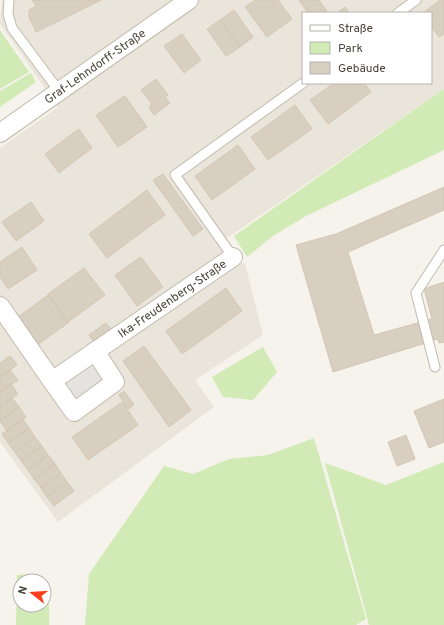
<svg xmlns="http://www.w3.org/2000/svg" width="444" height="625" font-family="Overpass,sans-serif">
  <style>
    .residential { fill: #eae5da; fill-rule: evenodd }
    .green { fill: #d2eab5 }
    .parking { fill: #e5e3e0 }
    .building { fill: #d8cfc1; stroke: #d3c7b4 }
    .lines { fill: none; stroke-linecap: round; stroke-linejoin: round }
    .lane-casing { stroke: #c2bbae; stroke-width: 11 }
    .street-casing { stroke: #c2bbae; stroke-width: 20 }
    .lane { stroke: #fff; stroke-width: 9 }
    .street { stroke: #fff; stroke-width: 18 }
    .labels { text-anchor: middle; stroke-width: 3; stroke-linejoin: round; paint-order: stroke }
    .street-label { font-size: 12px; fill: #4b4439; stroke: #fff }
  </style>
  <rect width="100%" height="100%" fill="#f6f3ec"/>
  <path class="residential" d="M2,0H444V89L226,239L235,262L245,263L263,335L195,380L214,407L58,522L0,442V148L58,107L0,24ZM303,13H431V83H303Z"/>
  <path class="green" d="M0,30L29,72L0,89Z
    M31,73L36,82L0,107V91Z
    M444,89V150L306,216L273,236L247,257L234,236Z
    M263,347L277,372L253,400L223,397L212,377Z
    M314,438L366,619L356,625H85L89,574L164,466L193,474L229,459L268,455Z
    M444,462V625H369L325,463L386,485Z
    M35,574L39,581H20V605H44V588L49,596V625H16L17,575Z"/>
  <path class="parking" d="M94,365L105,380L76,401L65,385Z"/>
  <path class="building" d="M32,0H101L36,32L29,17V10L36,6Z
    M255,0H278L292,19L267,37L245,7Z
    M299,0H319L327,11L324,13H308Z
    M440,0H444V34L439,37L431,26V13H423Z
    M345,7L349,13H337Z
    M234,10L253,37L240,47L220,20Z
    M220,20L240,47L226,56L207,29Z
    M182,34L201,60L184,73L164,46Z
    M156,79L168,95L165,97L170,103L154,115L149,107L152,104L141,90Z
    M334,83H364L371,92L328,124L310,100Z
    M125,96L147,127L118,147L96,115Z
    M295,105L312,129L268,160L251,137Z
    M79,129L92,148L59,173L45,154Z
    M238,145L255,169L212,200L195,176Z
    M163,174L203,229L193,236L153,180Z
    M444,187V210L348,252L374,335L432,319L424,289L444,282V342L439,343L438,339L333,372L296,245L336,234Z
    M147,190L165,215L107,258L89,234Z
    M31,202L44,221L16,241L2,222Z
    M22,247L37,270L8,289L0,277V262Z
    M141,257L163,287L137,306L115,275Z
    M84,268L105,295L68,322L48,294Z
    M226,288L242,311L182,354L166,331Z
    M48,295L68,323L37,345L18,317Z
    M106,323L111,329L94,342L89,335Z
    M144,346L191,410L169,427L123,361Z
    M10,356L17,365L0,377V363Z
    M10,370L18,380L0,392V377Z
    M11,384L18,394L0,406V392Z
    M124,391L134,405L128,409L119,395Z
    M12,398L19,407L0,421V406Z
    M444,399V442L429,448L414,411Z
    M122,402L138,425L88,460L72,437Z
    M19,407L26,417L7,431L0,421Z
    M23,419L29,428L8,443L2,434Z
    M29,428L35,437L15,452L8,443Z
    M406,435L415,459L397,466L388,442Z
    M35,437L42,446L21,461L15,452Z
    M42,446L48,455L28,470L21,461Z
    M48,455L55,464L34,479L28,470Z
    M55,464L61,473L41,488L34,479Z
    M61,473L67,482L47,497L41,488Z
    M67,482L74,491L54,506L47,497Z"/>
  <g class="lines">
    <defs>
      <path id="lane" d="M9,0L8,14L12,28L59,91
        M398,13L416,0
        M233,257L175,175L303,83
        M435,367L416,293L444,250"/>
      <g id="street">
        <path id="s1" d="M0,133L189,0"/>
        <path id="s2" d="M0,306L52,381L233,257"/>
        <path d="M52,381L74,412L115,382L95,351"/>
      </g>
    </defs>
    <use href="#lane" class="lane-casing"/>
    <use href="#street" class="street-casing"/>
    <use href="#lane" class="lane"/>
    <use href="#street" class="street"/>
  </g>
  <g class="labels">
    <g class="street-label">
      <text dy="4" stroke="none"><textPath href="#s1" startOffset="116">Graf-Lehndorff-Straße</textPath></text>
      <text dy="4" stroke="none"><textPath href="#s2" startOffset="237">Ika-Freudenberg-Straße</textPath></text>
    </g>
  </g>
  <rect x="302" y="12" width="130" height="72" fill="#ffffff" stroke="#b7b4b0"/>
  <rect x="310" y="25" width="20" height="6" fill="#ffffff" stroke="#b7b4b0"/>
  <text x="338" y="32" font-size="12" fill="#4b4439">Straße</text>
  <rect x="310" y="42" width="20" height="12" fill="#d2eab5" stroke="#b7b4b0"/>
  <text x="338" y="52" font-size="12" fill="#4b4439">Park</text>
  <rect x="310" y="62" width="20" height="12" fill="#d8cfc1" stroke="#b7b4b0"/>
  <text x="338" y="72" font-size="12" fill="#4b4439">Gebäude</text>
  <g transform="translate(32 593) rotate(287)"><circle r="19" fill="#ffffff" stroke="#b7b4b0"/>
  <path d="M0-3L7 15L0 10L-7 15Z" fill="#fc3f1d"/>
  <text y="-6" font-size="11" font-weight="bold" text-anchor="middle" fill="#4b4439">N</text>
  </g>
</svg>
